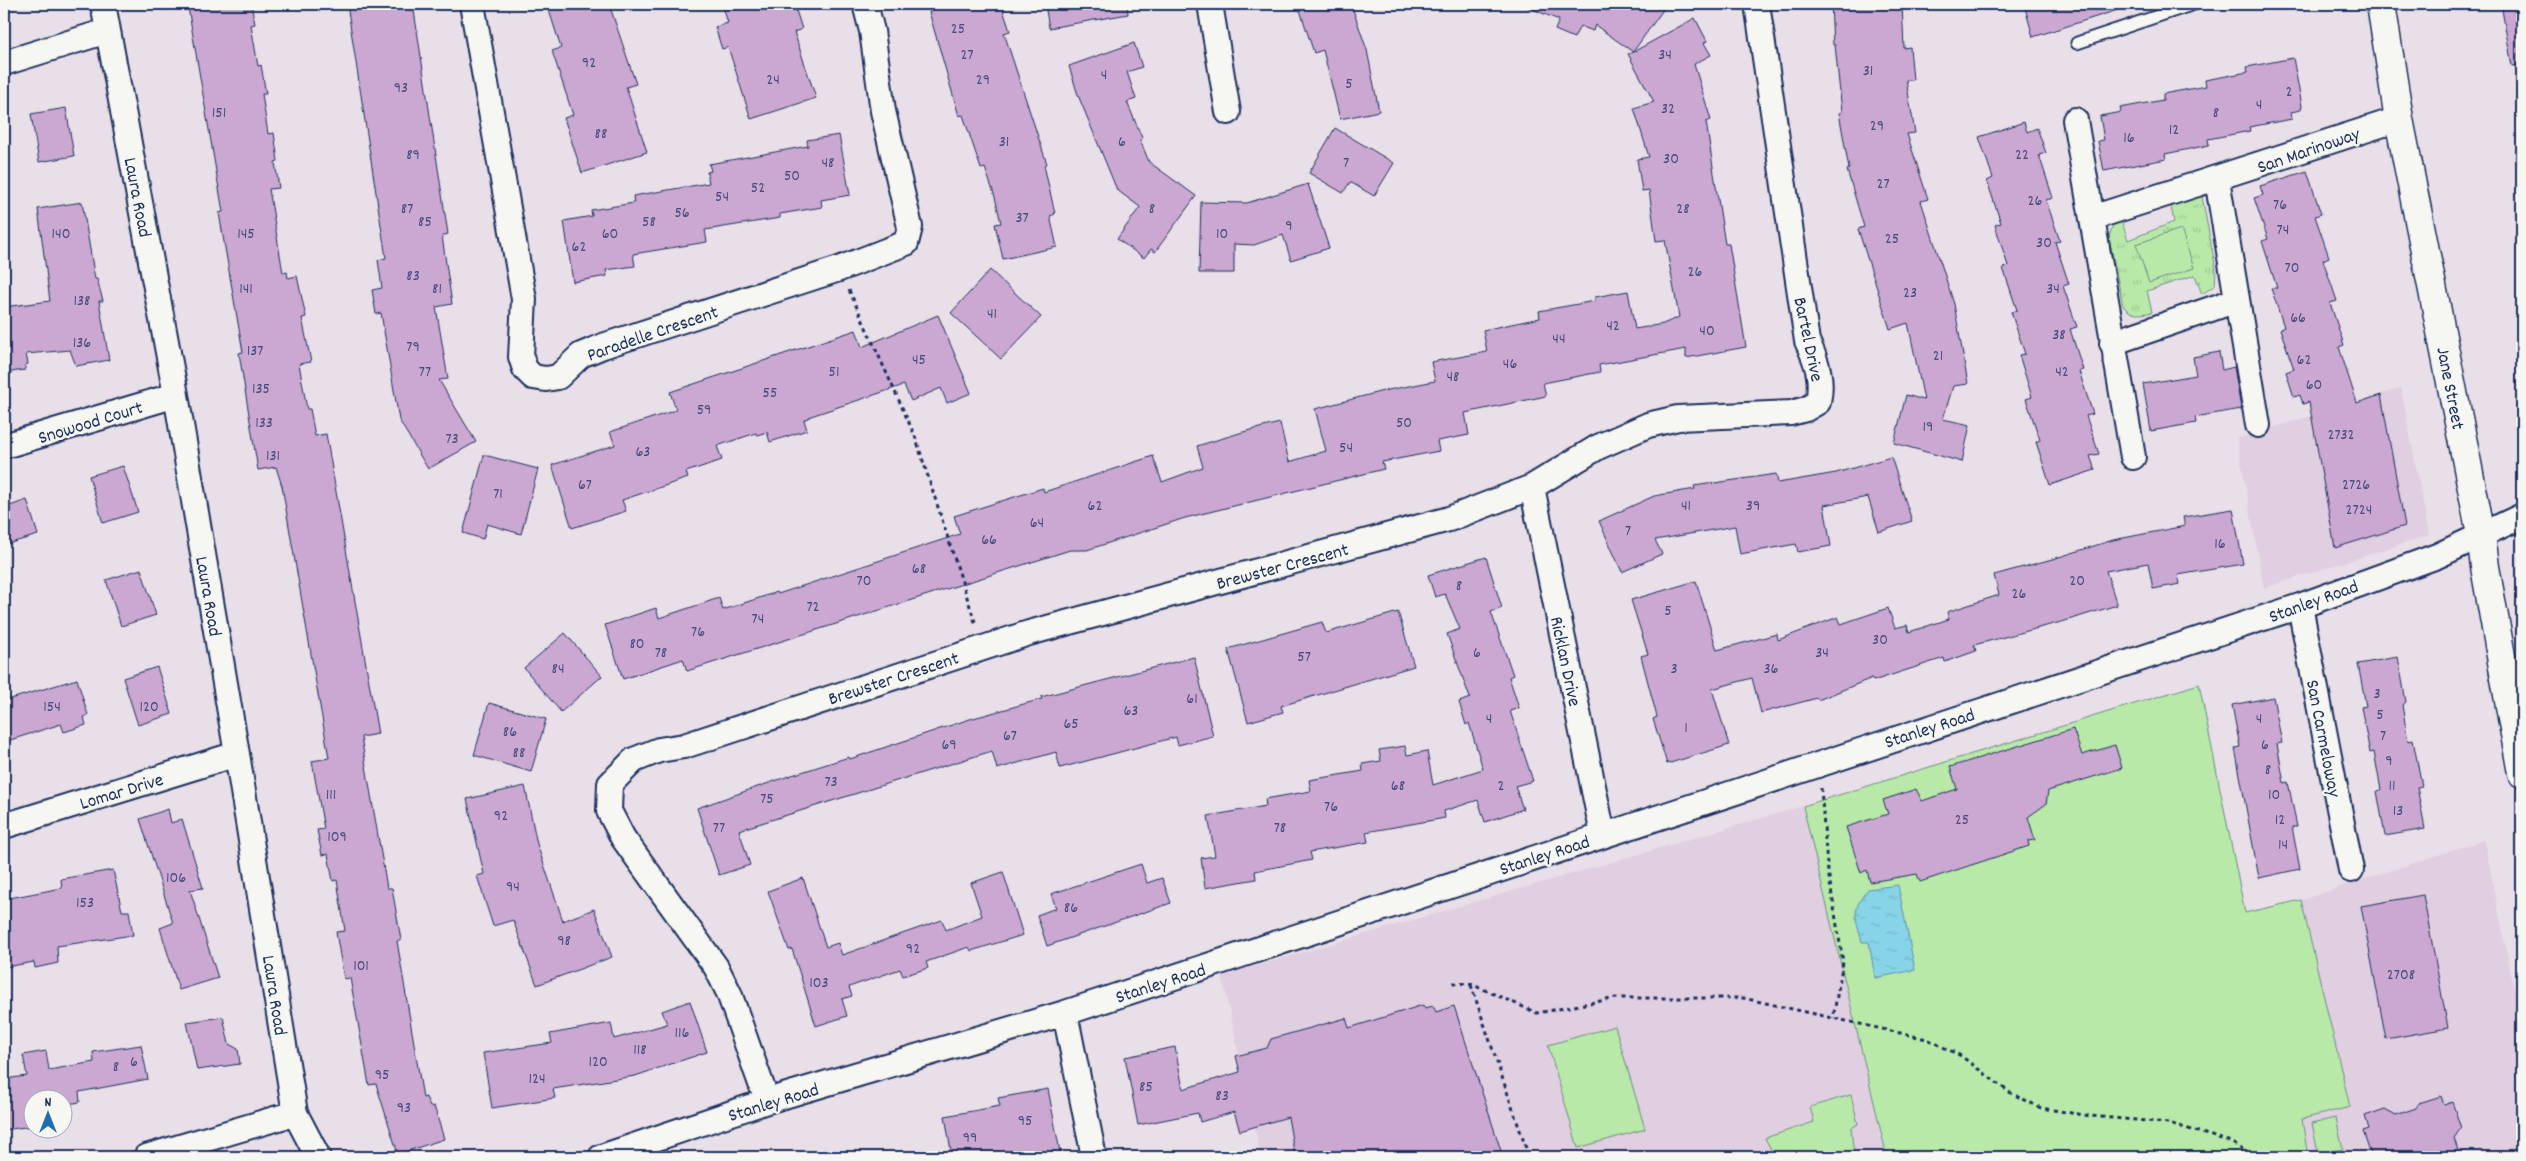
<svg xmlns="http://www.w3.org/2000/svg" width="2526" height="1161" font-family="Dekko,sans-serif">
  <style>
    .built { fill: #e0cee1 }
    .grass { fill: url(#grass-tufts); stroke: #6a8c83 }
    .green { fill: #b9e9a8; stroke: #6a8c83 }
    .water { fill: url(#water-ripples); stroke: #5c91b0 }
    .building { fill: #cba8d1; stroke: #1b2f5e }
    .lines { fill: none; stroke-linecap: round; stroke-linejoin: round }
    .lane-casing { stroke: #1b2f5e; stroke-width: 15 }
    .street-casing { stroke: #1b2f5e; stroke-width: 28 }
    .secondary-casing { stroke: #1b2f5e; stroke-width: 31 }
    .path { stroke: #1b2f5e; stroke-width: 3; stroke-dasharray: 4 4; stroke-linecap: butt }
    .lane { stroke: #f6f6f2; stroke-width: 11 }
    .street { stroke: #f6f6f2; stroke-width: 24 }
    .secondary { stroke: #f6f6f2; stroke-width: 28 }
    .labels { text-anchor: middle; stroke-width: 5; stroke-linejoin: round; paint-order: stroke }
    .number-label { font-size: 16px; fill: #474d7b }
    .street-label { font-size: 19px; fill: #1b2f5e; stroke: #f6f6f2 }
  </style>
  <defs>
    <pattern id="grass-tufts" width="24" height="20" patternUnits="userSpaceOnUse" patternTransform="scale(1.25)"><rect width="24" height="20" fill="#b9e9a8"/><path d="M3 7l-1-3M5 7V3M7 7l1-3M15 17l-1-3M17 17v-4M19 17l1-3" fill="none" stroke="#9ec893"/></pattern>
    <pattern id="water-ripples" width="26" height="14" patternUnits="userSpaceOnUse" patternTransform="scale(1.25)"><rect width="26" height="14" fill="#87d3e7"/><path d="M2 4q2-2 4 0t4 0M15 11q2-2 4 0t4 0" fill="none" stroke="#74b5c9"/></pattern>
  </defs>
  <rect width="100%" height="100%" fill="#e9dfe8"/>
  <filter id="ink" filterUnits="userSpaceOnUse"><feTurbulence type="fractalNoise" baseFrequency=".02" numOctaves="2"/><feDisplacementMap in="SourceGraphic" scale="10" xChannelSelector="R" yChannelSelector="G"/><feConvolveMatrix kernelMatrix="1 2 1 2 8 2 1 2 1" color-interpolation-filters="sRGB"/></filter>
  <g filter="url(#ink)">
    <path class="built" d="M2401,388L2429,535L2264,588L2237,439Z
      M1803,806L1887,1157H1261L1222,976Z
      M2484,840L2522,1027V1157H2308L2301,1119L2350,1107L2301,900Z"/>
    <path class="grass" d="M2201,192L2216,270L2215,285L2202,294L2195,275L2147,291L2152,312C2139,315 2132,316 2123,306L2109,237L2114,221L2120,217L2128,240L2174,222L2170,202Z"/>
    <path class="green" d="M2181,229L2194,268L2149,283L2136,244Z
      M2199,684L2245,913L2301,900L2350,1107L2302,1119L2308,1157H1887L1803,806Z
      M1615,1026L1645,1129L1578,1148L1548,1045Z
      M1851,1095L1858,1124L1851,1128L1854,1157H1775L1765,1138L1814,1122L1810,1107Z
      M2336,1118L2343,1149L2318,1154L2312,1123Z"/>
    <path class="water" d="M1898,885L1915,970L1875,978L1869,942H1862C1855,917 1851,910 1868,889Z"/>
    <path class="building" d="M206,4H251L255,24L251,25L258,66L261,65L266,94H262L268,134L274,133L278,161L275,162L279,188L269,189L283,273L287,272L288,278L297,276L306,317L302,318L311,362L299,364L307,409H310L315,436L326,434L378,734L361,737L387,888H392L401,940L397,941L423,1098L426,1097L430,1107L434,1106L444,1139L398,1154L376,1084L369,1085L350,978L344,979L336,932L345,931L337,880L333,881L328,854L322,855L317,830L324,829L312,761L329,758L282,486L276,467L258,470L239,353L243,352L219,213L223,212L188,7Z
      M347,4H413L448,234L442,236L452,304L436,307L448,379L439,380L476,442L428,469L399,420L381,313L376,314L372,290L382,288L378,260L386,258Z
      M547,4H609L636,84L626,87L647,152L582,173L564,118L573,115L552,51L561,48Z
      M722,4H794L802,29L794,32L816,98L751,119L728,47L722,49L715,27L728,23Z
      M931,4H1001L1010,31L1004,33L1047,164L1044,165L1055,214L1050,216L1057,247L1003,259L995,224L1001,223L995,197L985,168L981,169L963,115L959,116L929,12L933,11Z
      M1045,4H1127L1128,14L1049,28Z
      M1298,4H1351L1367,50L1379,111L1340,119L1323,50L1314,53Z
      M1520,4H1667L1633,52L1695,18L1707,41L1704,43L1711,55L1694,64L1711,120L1706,122L1725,244H1729L1746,347L1686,358V349L1599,365L1600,372L1543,383L1546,396L1465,413L1469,435L1437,441L1439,451L1382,462L1384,469L1185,518L1087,550H1070L687,671L683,659L623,679L605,625L656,608L659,618L719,598L723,610L777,592L778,594L960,534L954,516L1043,488L1044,492L1153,456L1162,482L1203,467L1197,446L1243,432L1280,423L1289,462L1326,451L1315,409L1383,391L1435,381L1431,362L1487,352L1483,330L1540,318L1539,311L1595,301V297L1628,291L1635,329L1663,324L1679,317L1665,240L1656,241L1649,190L1642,191L1637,159L1649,157L1634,108L1654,102L1628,54L1633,52L1595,25L1593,31L1580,26L1574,38L1555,30L1559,20Z
      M1831,4H1902L1904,48L1910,47L1913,80H1906L1915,133L1907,134L1928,199L1921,201L1954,304L1968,384L1953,386L1943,419L1970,425L1962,462L1894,443L1906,395L1924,400L1908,323L1890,329L1858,229L1864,227L1847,170L1849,169L1839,113L1842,112L1835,45H1833Z
      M2024,4H2123L2124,8L2033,37Z
      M2501,4H2522V65L2512,66Z
      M1134,43L1142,67L1127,72L1136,99L1127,102L1142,138L1140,140L1149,162L1196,196L1155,252L1151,249L1144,258L1117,239L1140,207L1117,190L1078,95L1069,66Z
      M2293,58L2302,106L2301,110L2291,112L2292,119L2249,127L2250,131L2208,139L2209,145L2165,154L2166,159L2104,171L2098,141L2104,140L2100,116L2121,112L2120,108L2163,100V94L2206,86L2205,80L2248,72L2247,67Z
      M66,108L74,156L39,162L31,114Z
      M2024,122L2027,132L2037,128L2046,153L2039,155L2053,198L2046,200L2060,241L2055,242L2069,284L2063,286L2077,327L2070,329L2083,370L2079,371L2093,414L2086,416L2099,454L2090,456L2095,470L2050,485L2036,442L2040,440L2026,399L2032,397L2019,355L2025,354L2011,312L2017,310L2003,268L2008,266L1995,225L2001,223L1987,181L1993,178L1979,137Z
      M1335,128L1394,163L1374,196L1350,182L1343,193L1309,173Z
      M839,135L850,195L821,200L822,207L780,214V218L705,230L707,242L633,254L635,266L606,270L607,276L573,282L564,221L592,216L591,210L634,203L633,196L709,183L707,172L711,171L709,164L808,146L807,140Z
      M2307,171L2321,214L2315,216L2329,257L2323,260L2337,301L2330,303L2344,345L2339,347L2357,403L2381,395L2405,526L2335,548L2309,402L2303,404L2300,395L2294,397L2286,372L2294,369L2280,329L2284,327L2271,288H2277L2262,241L2268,239L2254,198L2263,195L2260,186Z
      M1308,184L1329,248L1291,260L1283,235L1254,245L1234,244V273H1199L1201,202L1247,203Z
      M82,202L95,279H97L103,301H99L109,360L76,366L70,350L26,354L28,364L25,365V370L4,373V307L50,301L38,209Z
      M990,270L1041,317L1001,359L951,313Z
      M938,315L971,393L947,403L941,388L911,401L904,385L811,416L804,420L807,430L770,442L767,432L757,435L756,433L717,446L722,460L686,472L688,478L622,500L626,511L572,528L552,465L615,445L610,432L676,410L670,392L856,330L862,347Z
      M2219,352L2222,370L2234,367L2241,409L2195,417L2196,423L2151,431L2143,384L2196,375L2193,357Z
      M484,455L538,469L521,534L487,524L483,539L463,533Z
      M1891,457L1912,521L1879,532L1868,497L1824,505L1831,546L1798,552L1796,544L1740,554L1735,526L1655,540L1662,554L1622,572L1599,521L1654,496L1695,489L1694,486L1776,474L1778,483L1836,473Z
      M123,466L138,512L103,523L89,476Z
      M27,500L38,535L4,545V508Z
      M2233,509L2243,564L2178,575L2180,584L2153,589L2148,563L2106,571L2117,605L2065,621L1974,645L1976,651L1945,662L1944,658L1873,681L1872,678L1818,700L1817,698L1761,713L1752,678L1712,689L1729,745L1667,764L1653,719L1657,717L1641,656L1648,654L1631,600L1696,581L1717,650L1777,634L1778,640L1838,617L1841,624L1888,608L1895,628L1907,625L1909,632L1949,619L1947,612L1999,595L1994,575L2056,558L2113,540L2185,526L2183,517Z
      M1486,557L1502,608L1491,612L1513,675L1509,677L1519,708L1510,711L1533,781L1515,786L1523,809L1485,822L1478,800L1444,811L1445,818L1366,832L1368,842L1310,852L1312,860L1255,871L1256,879L1205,888L1201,858L1215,856L1208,816L1266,806L1265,799L1311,791L1309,780L1363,771L1362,764L1381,761L1379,750L1405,746L1407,755L1427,751L1433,785L1483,769L1469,723L1466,725L1459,702L1470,698L1447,634L1460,629L1445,594L1435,597L1428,575Z
      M141,569L156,615L121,626L106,580Z
      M1398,612L1414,666L1281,706L1283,712L1248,722L1228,649L1322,622L1326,633Z
      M565,633L602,676L561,712L524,668Z
      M1194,657L1213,736L1178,745L1176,737L1060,768L1056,752L997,769L992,751L739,830L750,865L719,875L697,808L789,776L849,757L850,759L970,719L1042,699L1041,697Z
      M2398,657L2406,702L2402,705L2408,741L2413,740L2422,786L2417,787L2425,829L2385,836L2377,791L2381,790L2374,752L2370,753L2361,707L2366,706L2358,664Z
      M157,667L172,714L138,725L123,678Z
      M77,679L88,715L84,717L86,725L64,732L61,724L4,742V701Z
      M2273,697L2282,743L2277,744L2284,783L2288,782L2297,827H2292L2300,869L2259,878L2235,748L2240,747L2232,705Z
      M489,703L546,719L531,772L474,755Z
      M2073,729L2082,755L2115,745L2122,768L2048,791L2046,804L2028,817L2035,840L2028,841L2029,846L1920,882L1917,874L1870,882L1867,870L1861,873L1846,827L1888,814L1883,800L1916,789L1922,801L1957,789L1950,767Z
      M525,786L537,844L563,921L594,909L612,957L537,985L513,920L493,926L477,876L484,874L467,799Z
      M168,809L171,823L182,819L203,888L190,890L218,978L179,990L160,928L173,923L140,819Z
      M1141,864L1147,883L1162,878L1171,903L1047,946L1037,915L1056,908L1051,894Z
      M113,870L122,911H129L133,935L57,946L58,963L35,968L34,962L6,967L4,953V899L62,888L61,879Z
      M1003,872L1023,935L971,951L969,947L926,962L928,968L903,976L900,969L849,987L852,996L842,999L847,1016L816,1026L792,949L789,950L768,891L803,878L826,947L838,943L842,955L942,920L946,930L982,916L971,883Z
      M2423,895L2448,1028L2386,1039L2361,906Z
      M690,1001L707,1052L635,1076L553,1089L555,1098L492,1108L483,1053L552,1043L550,1034L611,1023L614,1039L667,1024L662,1011Z
      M1423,1005L1425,1008L1433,1006L1436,1012L1454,1006L1503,1157H1295L1288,1117L1240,1131L1234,1112L1200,1122L1198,1113L1138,1125L1125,1057L1175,1047L1183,1089L1240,1072L1236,1056L1267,1048L1271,1039L1346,1018L1349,1028Z
      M223,1017L229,1044L238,1049L240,1064L197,1070L187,1022Z
      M141,1045L148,1079L79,1092L80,1102L62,1105V1098H32V1126L4,1130V1079L27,1076L23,1055L46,1051L49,1070L94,1062L93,1052Z
      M1048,1089L1061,1157H952L945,1116L1000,1106L998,1098Z
      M2441,1096L2444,1105L2452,1102L2461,1128L2454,1138L2460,1157H2372L2363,1131L2369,1129L2365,1116L2385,1109L2396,1115L2416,1108L2419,1103Z"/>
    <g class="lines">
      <defs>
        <path id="lane" d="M2077,43L2194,4"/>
        <path id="street" d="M103,4L176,395L237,754L295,1113L318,1157
          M472,4L524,299L521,357L525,369L533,377L546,379L558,377L581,355L603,346L839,269L906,243L910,227L883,111L872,31L865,4
          M1210,4L1228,112
          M4,63L107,31
          M2075,120L2133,457
          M2217,179L2258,425
          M2092,218L2399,119
          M2112,343L2237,300
          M4,446L176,395
          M1532,487L1603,835
          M2300,606L2351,870
          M4,826L237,754
          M1065,1013L1094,1157
          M767,1101L729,993L716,967L623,838L609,811L610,784L634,760L659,750L684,746L1029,633L1449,519L1532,487L1598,447L1648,425L1678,418L1791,413L1806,409L1818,402C1823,379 1817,362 1807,341L1757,4
          M146,1157L295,1113
          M601,1157L767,1101L1065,1013L2300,606L2437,556L2522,516"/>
        <path id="secondary" d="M2381,4L2399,119L2481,534L2485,567L2522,773"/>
      </defs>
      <use href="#lane" class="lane-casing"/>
      <use href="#street" class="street-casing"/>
      <use href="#secondary" class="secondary-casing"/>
      <path class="path" d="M849,290L915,436L976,625
        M1821,788L1827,865L1843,962L1833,1018
        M1453,983L1471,984L1537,1013L1616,998H1743L1927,1039L1961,1056L2009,1092L2041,1108L2090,1116L2169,1123L2231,1142L2253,1157
        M1471,985L1529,1157"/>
      <use href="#lane" class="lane"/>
      <use href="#street" class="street"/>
      <use href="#secondary" class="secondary"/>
    </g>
  </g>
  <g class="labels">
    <g class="number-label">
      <text x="958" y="33">25</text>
      <text x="967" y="59">27</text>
      <text x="1665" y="59">34</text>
      <text x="589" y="67">92</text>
      <text x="1868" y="75">31</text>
      <text x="1104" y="79">4</text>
      <text x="773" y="84">24</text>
      <text x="983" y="84">29</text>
      <text x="1349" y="88">5</text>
      <text x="401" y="92">93</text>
      <text x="2289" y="96">2</text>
      <text x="2259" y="109">4</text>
      <text x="1668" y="113">32</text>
      <text x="219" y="117">151</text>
      <text x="2216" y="117">8</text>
      <text x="1877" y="130">29</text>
      <text x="2174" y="134">12</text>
      <text x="601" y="138">88</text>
      <text x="2129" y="142">16</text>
      <text x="1004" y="146">31</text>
      <text x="1122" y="146">6</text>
      <text x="413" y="159">89</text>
      <text x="2022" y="159">22</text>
      <text x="1671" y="163">30</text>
      <text x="828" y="167">48</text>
      <text x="1346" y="167">7</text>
      <text x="792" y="180">50</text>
      <text x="1883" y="188">27</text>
      <text x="758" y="192">52</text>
      <text x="722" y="201">54</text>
      <text x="2035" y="205">26</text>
      <text x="2280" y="209">76</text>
      <text x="407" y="213">87</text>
      <text x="1152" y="213">8</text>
      <text x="1683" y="213">28</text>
      <text x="682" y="217">56</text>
      <text x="1022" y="222">37</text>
      <text x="425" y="226">85</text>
      <text x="649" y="226">58</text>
      <text x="1289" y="230">9</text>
      <text x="2283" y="234">74</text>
      <text x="61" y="238">140</text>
      <text x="246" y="238">145</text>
      <text x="610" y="238">60</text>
      <text x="1222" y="238">10</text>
      <text x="1892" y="243">25</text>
      <text x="2044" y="247">30</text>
      <text x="579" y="251">62</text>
      <text x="2292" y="272">70</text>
      <text x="1695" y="276">26</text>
      <text x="413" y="280">83</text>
      <text x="246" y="293">141</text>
      <text x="437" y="293">81</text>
      <text x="2053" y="293">34</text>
      <text x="1910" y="297">23</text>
      <text x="82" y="305">138</text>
      <text x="992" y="318">41</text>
      <text x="2298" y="322">66</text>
      <text x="1613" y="330">42</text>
      <text x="1707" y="335">40</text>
      <text x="2059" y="339">38</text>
      <text x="1559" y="343">44</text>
      <text x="82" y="347">136</text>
      <text x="413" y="351">79</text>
      <text x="255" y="355">137</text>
      <text x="1938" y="360">21</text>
      <text x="919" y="364">45</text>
      <text x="2304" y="364">62</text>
      <text x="1510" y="368">46</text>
      <text x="425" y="376">77</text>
      <text x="834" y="376">51</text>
      <text x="2062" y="376">42</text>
      <text x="1453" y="381">48</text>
      <text x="2314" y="389">60</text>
      <text x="261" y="393">135</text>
      <text x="770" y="397">55</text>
      <text x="704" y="414">59</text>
      <text x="264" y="427">133</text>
      <text x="1404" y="427">50</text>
      <text x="1928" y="431">19</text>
      <text x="2341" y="439">2732</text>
      <text x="452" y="443">73</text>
      <text x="1346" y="452">54</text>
      <text x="643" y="456">63</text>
      <text x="273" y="460">131</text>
      <text x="585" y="489">67</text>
      <text x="2356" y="489">2726</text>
      <text x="498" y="498">71</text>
      <text x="1095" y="510">62</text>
      <text x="1686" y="510">41</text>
      <text x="1753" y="510">39</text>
      <text x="2359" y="514">2724</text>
      <text x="1037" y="527">64</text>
      <text x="1628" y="535">7</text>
      <text x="989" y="544">66</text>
      <text x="2220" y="548">16</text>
      <text x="919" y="573">68</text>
      <text x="864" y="585">70</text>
      <text x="2077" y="585">20</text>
      <text x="1459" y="590">8</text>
      <text x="2019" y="598">26</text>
      <text x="813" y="611">72</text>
      <text x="1668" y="615">5</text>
      <text x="758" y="623">74</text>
      <text x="698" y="636">76</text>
      <text x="1880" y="644">30</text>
      <text x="637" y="648">80</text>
      <text x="661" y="657">78</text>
      <text x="1477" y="657">6</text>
      <text x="1822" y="657">34</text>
      <text x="1304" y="661">57</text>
      <text x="558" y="673">84</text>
      <text x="1674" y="673">3</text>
      <text x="1771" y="673">36</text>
      <text x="2377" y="698">3</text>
      <text x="1192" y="703">61</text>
      <text x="52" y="711">154</text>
      <text x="149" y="711">120</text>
      <text x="1131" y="715">63</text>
      <text x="2380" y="719">5</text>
      <text x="1489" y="723">4</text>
      <text x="2259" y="723">4</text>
      <text x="1071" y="728">65</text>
      <text x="1686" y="732">1</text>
      <text x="510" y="736">86</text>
      <text x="1010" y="740">67</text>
      <text x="2383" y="740">7</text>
      <text x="949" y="749">69</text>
      <text x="2265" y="749">6</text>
      <text x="519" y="757">88</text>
      <text x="2389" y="765">9</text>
      <text x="2268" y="774">8</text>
      <text x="831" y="786">73</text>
      <text x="1398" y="790">68</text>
      <text x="1501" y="790">2</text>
      <text x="2392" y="790">11</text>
      <text x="331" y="799">111</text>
      <text x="2274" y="799">10</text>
      <text x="767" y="803">75</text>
      <text x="1331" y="811">76</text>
      <text x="2398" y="815">13</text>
      <text x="501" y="820">92</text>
      <text x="1962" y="824">25</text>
      <text x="2280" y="824">12</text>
      <text x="719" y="832">77</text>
      <text x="1280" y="832">78</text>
      <text x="337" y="841">109</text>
      <text x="2283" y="849">14</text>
      <text x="176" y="882">106</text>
      <text x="513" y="891">94</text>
      <text x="85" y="907">153</text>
      <text x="1071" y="912">86</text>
      <text x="564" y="945">98</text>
      <text x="913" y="953">92</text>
      <text x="361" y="970">101</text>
      <text x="2401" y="979">2708</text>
      <text x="819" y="987">103</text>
      <text x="682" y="1037">116</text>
      <text x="640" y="1054">118</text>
      <text x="134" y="1066">6</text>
      <text x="598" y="1066">120</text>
      <text x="116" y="1071">8</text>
      <text x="382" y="1079">95</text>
      <text x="537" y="1083">124</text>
      <text x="1146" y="1091">85</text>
      <text x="1222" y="1100">83</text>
      <text x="404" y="1112">93</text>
      <text x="1025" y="1125">95</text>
      <text x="970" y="1142">99</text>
    </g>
    <g class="street-label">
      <text transform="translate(2308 149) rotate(-19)" y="7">San Marinoway</text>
      <text transform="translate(139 197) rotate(79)" y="7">Laura Road</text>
      <text transform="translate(652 332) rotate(-19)" y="7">Paradelle Crescent</text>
      <text transform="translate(1810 339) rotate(78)" y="7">Bartel Drive</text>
      <text transform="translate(2452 388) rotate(79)" y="7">Jane Street</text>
      <text transform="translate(90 421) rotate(-17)" y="7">Snowood Court</text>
      <text transform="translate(1282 565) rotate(-15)" y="7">Brewster Crescent</text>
      <text transform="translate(210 596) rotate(80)" y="7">Laura Road</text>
      <text transform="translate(2313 600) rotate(-20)" y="7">Stanley Road</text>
      <text transform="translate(1567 661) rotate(78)" y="7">Ricklan Drive</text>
      <text transform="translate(893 677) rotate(-18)" y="7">Brewster Crescent</text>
      <text transform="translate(1929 727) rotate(-18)" y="7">Stanley Road</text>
      <text transform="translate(2325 738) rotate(79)" y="7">San Carmeloway</text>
      <text transform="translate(121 790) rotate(-17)" y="7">Lomar Drive</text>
      <text transform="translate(1544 854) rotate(-18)" y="7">Stanley Road</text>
      <text transform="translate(1160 982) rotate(-18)" y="7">Stanley Road</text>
      <text transform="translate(276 995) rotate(81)" y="7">Laura Road</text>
      <text transform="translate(773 1101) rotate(-17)" y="7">Stanley Road</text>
    </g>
  </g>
  <rect width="2526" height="1161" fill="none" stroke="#f6f6f2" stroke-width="20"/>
  <rect x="10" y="10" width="2506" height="1141" fill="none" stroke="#1b2f5e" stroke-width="2" filter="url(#ink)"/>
  <g transform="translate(48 1114)"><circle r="24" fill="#f6f6f2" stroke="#9ea6b7"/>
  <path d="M0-4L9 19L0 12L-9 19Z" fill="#1f6fb2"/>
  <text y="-8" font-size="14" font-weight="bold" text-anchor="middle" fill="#1b2f5e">N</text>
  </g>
</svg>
